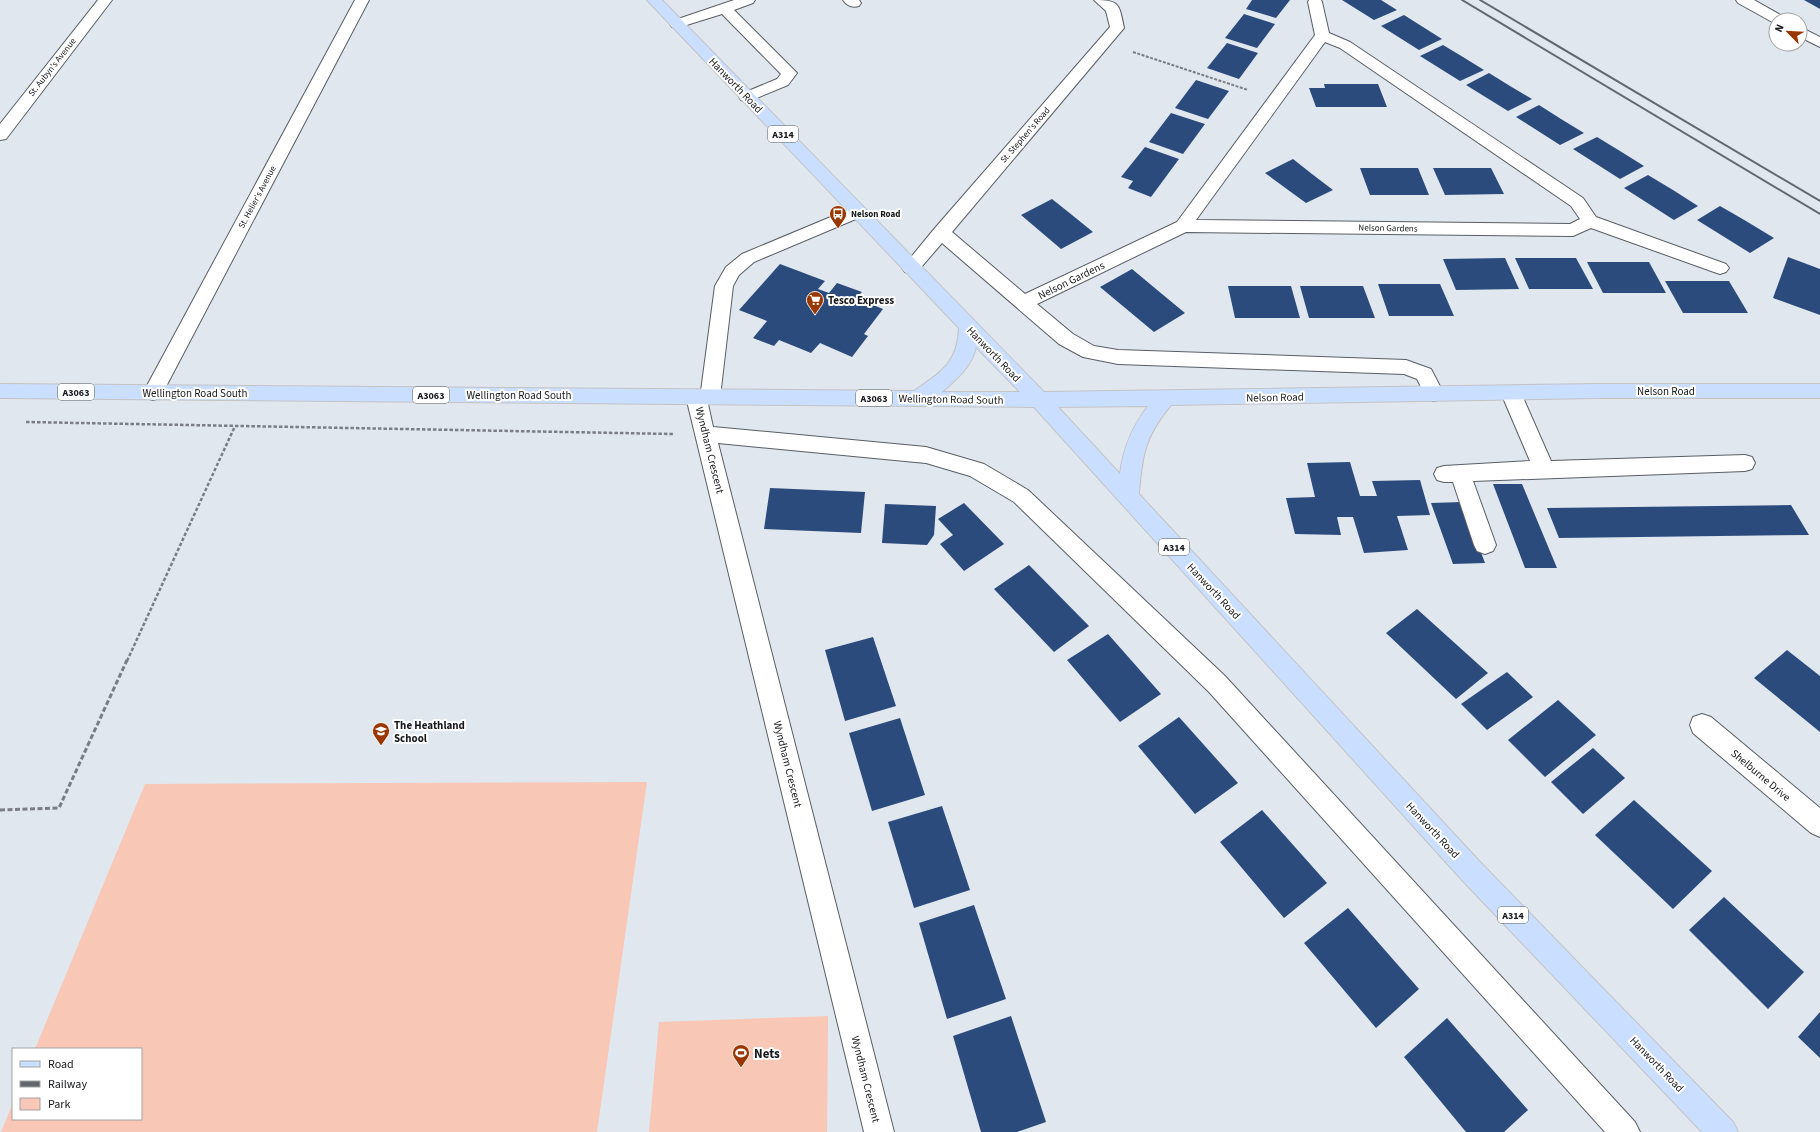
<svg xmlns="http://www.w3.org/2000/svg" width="1820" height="1132" font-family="'Source Sans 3',sans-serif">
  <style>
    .green { fill: #f8c7b5 }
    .building { fill: #2b4b7d }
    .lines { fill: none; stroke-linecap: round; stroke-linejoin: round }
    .minor-casing { stroke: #595e65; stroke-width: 2 }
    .major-casing { stroke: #c3c3c4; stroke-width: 2 }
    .path-far2 { stroke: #7a7e84; stroke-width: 2; stroke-dasharray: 3 1.5; stroke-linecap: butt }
    .path-far1 { stroke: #7a7e84; stroke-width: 2.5; stroke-dasharray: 3.5 2; stroke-linecap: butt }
    .path { stroke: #7a7e84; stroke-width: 3; stroke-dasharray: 5 2.5; stroke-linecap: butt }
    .minor { fill: #fff; fill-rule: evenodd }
    .major { fill: #cadfff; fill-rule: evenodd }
    .rail { stroke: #64686c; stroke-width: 2 }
    .labels { text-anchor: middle; stroke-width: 4; stroke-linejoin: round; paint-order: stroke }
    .far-street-label { font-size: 9px; fill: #17191c; stroke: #fff }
    .far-poi-label { font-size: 9px; font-weight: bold; fill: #17191c; stroke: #fff; text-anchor: start }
    .shield { fill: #fff; stroke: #5d5e60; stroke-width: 1 }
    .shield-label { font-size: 10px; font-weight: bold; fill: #17191c }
    .street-label { font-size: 11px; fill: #17191c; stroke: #fff }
    .poi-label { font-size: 11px; font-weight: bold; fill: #17191c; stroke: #fff; text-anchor: start }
    .near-poi-label { font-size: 13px; font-weight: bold; fill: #17191c; stroke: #fff; text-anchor: start }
  </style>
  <rect width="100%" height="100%" fill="#e1e7ef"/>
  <path class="green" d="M647,782L597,1132H1L13,1103V1119H141V1049H35L145,784Z
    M828,1016L827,1132H649L659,1022Z"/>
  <path class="building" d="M1252,0H1290L1276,18L1246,9Z
    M1342,0H1381L1397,10L1374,20Z
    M1804,0H1820V9Z
    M1244,14L1275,24L1257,48L1225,38Z
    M1404,15L1442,39L1419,50L1381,26Z
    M1227,43L1258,53L1239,79L1207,68Z
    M1443,45L1463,57L1484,70L1460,81L1420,56Z
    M1489,73L1510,86L1532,99L1508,111L1466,85Z
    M1196,80L1229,91L1208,119L1175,108Z
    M1324,84H1378L1387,107H1316L1309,88H1325Z
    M1539,105L1561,119L1584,133L1560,145L1516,117Z
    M1171,113L1205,124L1183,154L1149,142Z
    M1597,137L1620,151L1644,166L1620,179L1573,149Z
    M1145,147L1179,159L1151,197L1128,188L1133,181L1121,177Z
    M1293,159L1312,174L1333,190L1306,203L1265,173Z
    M1360,168H1418L1429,195H1370Z
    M1433,168H1491L1504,194L1445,195Z
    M1648,175L1673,190L1698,206L1674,220L1624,188Z
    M1052,199L1072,215L1093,232L1061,249L1021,215Z
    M1720,206L1746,221L1774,238L1750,253L1697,220Z
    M1788,257L1820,269V315L1773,298Z
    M1505,258L1519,289L1456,290L1443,259Z
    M1515,258H1576L1593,289H1529Z
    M1587,262H1649L1666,293H1603Z
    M780,264L825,281L818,289L829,293L837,283L862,292L856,298L883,309L864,334L868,336L852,357L820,343L811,353L779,340L774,346L753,338L767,321L739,310Z
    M1132,269L1162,294L1185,313L1154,332L1100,287Z
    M1665,281H1729L1748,313H1683Z
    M1378,284H1440L1454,316H1389Z
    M1228,286H1291L1300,318H1235Z
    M1300,286H1363L1375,318H1309Z
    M1350,462L1360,496H1377L1372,481L1420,480L1430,515L1397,516L1408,550L1364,553L1353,517H1337L1341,535L1295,534L1286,498L1315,497L1307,463Z
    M1493,484H1522L1557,568H1525Z
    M770,488L865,492L861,533L764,529Z
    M1462,502L1485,563L1453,564L1431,503Z
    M964,503L1004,544L964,571L940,544L953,535L938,519Z
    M885,504L936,506L934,535L927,545L882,543Z
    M1791,505L1809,535L1559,538L1547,508Z
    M1029,565L1089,626L1054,652L994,589Z
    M1417,609L1488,673L1456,699L1386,633Z
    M1108,634L1161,694L1120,722L1067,660Z
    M873,637L896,706L845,721L825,650Z
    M1787,650L1820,676V732L1754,678Z
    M1507,672L1533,697L1487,730L1461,704Z
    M1558,700L1596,735L1545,777L1508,740Z
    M1179,717L1238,783L1195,814L1138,746Z
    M900,718L925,795L872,811L849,733Z
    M1593,748L1625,778L1583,814L1551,782Z
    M1634,800L1712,871L1673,909L1595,835Z
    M942,806L970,890L914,908L888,822Z
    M1262,810L1327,883L1284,918L1220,842Z
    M1724,897L1804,972L1768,1009L1689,930Z
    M974,905L1006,999L947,1019L919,923Z
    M1348,908L1419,989L1376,1028L1304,943Z
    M1820,1012V1058L1798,1037Z
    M1011,1016L1046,1122L1017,1132H981L953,1036Z
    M1447,1018L1528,1110L1504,1132H1466L1404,1057Z"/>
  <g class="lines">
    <defs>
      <path id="minor" d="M98,0H112L6,139L0,140V124Z
        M355,0H369L160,398L153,400L146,398L143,393Z
        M734,0H755L753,3L734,10L797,73L788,85L747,102L741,100L739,97L741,94L777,79L781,74L722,14L677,28L672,27L670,24L672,21Z
        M843,0H859L861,3L859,6C852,8 847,6 843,0Z
        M1094,0C1120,0 1119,4 1124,28L952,232L1025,294L1177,222L1315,35L1308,2L1309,0H1321L1322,2L1329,33L1350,42L1583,198L1596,217L1726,264L1729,268L1726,272L1720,274L1714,272L1591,228L1573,236L1186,232L1037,304L1073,334L1094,346L1118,350L1406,360L1431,369L1444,394L1441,399L1434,401L1427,399L1417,379L1404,374L1118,364L1083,357L1059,344L942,243L917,272L911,274L905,272L902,268L935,228L1110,27L1106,11ZM1325,42L1340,48L1571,206L1580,219L1570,224L1196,220Z
        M1736,0H1754L1784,17L1786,20H1776V24L1774,23L1738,3Z
        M1800,27L1820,37V47L1800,37Z
        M857,206L863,208L866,212L863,216L754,262L739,275L733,286L720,397L717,402L708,404L713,427L926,447L984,464L1028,490L1225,676L1635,1122L1640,1132H1605L1209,692L1014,502L970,476L926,463L718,443L894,1132H864L686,397L689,392L696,390L701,391L715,286L726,267L742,254Z
        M1511,386L1518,388L1521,393L1551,461L1745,455L1752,457L1755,463L1752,469L1745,471L1473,481L1496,545L1493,551L1485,554L1477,551L1474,545L1453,482H1444L1437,480L1434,474L1437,468L1444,466L1530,461L1501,393L1504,388Z
        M1702,714L1711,717L1820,808V837L1811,833L1693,733L1690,725L1693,717Z"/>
      <path id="major" d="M647,0H662L1044,392L1599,384H1820V398H1599L1171,405C1145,436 1142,455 1139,494L1480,862L1733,1122L1738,1132H1702L1462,880L1034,407L0,398V384L914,391C940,373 958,363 959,328ZM976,347L1020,392H942C956,380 972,366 976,347ZM1148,406C1132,427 1123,448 1120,474L1058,407Z"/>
    </defs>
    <use href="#minor" class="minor-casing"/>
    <use href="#major" class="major-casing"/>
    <path class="path-far2" d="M1133,52L1248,90"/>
    <path class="path-far1" d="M26,422L673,434
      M127,661L235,426"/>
    <path class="path" d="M0,810L59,808L127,660"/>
    <use href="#minor" class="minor"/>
    <use href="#major" class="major"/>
    <path class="rail" d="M1462,0L1820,214
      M1480,0L1820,201"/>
  </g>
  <defs>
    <symbol id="bus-pin" viewBox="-11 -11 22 30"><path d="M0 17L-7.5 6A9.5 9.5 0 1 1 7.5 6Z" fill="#9a3600" stroke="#fff"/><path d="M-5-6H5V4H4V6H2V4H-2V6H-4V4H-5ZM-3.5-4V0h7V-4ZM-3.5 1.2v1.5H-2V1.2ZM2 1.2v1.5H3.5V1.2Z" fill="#fff"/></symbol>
    <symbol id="supermarket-pin" viewBox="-11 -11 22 30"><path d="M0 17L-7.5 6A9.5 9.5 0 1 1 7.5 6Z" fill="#9a3600" stroke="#fff"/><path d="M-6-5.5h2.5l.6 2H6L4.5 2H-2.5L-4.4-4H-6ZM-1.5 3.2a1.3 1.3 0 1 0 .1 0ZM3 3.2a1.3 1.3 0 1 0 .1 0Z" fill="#fff"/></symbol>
    <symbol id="school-pin" viewBox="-11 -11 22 30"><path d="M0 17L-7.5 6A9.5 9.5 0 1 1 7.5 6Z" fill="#9a3600" stroke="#fff"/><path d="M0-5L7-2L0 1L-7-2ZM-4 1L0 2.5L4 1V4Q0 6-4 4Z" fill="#fff"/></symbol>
    <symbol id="stadium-pin" viewBox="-11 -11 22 30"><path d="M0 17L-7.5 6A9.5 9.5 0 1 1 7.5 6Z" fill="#9a3600" stroke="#fff"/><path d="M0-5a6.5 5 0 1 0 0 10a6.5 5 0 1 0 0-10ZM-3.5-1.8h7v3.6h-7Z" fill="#fff"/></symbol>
  </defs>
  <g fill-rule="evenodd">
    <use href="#bus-pin" x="828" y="204" width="20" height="27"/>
    <use href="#supermarket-pin" x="805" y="290" width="20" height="27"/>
    <use href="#school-pin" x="371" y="721" width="20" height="27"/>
    <use href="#stadium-pin" x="731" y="1043" width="20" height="27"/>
  </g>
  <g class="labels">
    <g class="far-street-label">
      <text transform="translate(52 67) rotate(-52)" y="3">St. Aubyn's Avenue</text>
      <text transform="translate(1025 135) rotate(-49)" y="3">St. Stephen's Road</text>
      <text transform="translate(257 197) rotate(-62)" y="3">St. Helier's Avenue</text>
      <text transform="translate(1388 228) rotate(1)" y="3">Nelson Gardens</text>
    </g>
    <g class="far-poi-label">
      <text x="851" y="217">Nelson Road</text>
    </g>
    <g class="shield">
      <rect x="768" y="126" width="30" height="16" rx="3"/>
      <rect x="58" y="384" width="36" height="16" rx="3"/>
      <rect x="413" y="387" width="36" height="16" rx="3"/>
      <rect x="856" y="390" width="36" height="16" rx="3"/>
      <rect x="1159" y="539" width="30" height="16" rx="3"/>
      <rect x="1498" y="907" width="30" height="16" rx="3"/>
    </g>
    <g class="shield-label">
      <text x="783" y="138">A314</text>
      <text x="76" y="396">A3063</text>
      <text x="431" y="399">A3063</text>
      <text x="874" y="402">A3063</text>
      <text x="1174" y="551">A314</text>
      <text x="1513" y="919">A314</text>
    </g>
    <g class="street-label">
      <text transform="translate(736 85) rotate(46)" y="4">Hanworth Road</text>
      <text transform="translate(1071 280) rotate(-26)" y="4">Nelson Gardens</text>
      <text transform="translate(994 354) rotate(46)" y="4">Hanworth Road</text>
      <text x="1666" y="395">Nelson Road</text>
      <text x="195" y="397">Wellington Road South</text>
      <text x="519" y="399">Wellington Road South</text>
      <text transform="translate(1275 397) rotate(-1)" y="4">Nelson Road</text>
      <text transform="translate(951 399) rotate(1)" y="4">Wellington Road South</text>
      <text transform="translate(710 450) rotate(76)" y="4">Wyndham Crescent</text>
      <text transform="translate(1214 591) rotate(47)" y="4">Hanworth Road</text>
      <text transform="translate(788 764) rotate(76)" y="4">Wyndham Crescent</text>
      <text transform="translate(1761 775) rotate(40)" y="4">Shelburne Drive</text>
      <text transform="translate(1433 830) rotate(47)" y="4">Hanworth Road</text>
      <text transform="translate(1657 1064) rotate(46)" y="4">Hanworth Road</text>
      <text transform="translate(866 1079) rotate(76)" y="4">Wyndham Crescent</text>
    </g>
    <g class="poi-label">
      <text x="828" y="304">Tesco Express</text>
      <text x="394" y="729">The Heathland<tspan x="394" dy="13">School</tspan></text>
    </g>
    <g class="near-poi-label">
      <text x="754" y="1058">Nets</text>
    </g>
  </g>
  <rect x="12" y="1048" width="130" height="72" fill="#ffffff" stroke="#a2a3a4"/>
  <rect x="20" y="1061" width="20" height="6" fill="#cadfff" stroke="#a2a3a4"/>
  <text x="48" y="1068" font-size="12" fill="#17191c">Road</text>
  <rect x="20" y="1081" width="20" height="6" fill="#64686c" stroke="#a2a3a4"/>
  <text x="48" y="1088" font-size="12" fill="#17191c">Railway</text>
  <rect x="20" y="1098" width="20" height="12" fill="#f8c7b5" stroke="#a2a3a4"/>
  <text x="48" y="1108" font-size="12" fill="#17191c">Park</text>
  <g transform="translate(1788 32) rotate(294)"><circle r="19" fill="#ffffff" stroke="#a2a3a4"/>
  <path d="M0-3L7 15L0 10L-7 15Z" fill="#9a3600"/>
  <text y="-6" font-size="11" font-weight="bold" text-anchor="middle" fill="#17191c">N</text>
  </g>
</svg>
